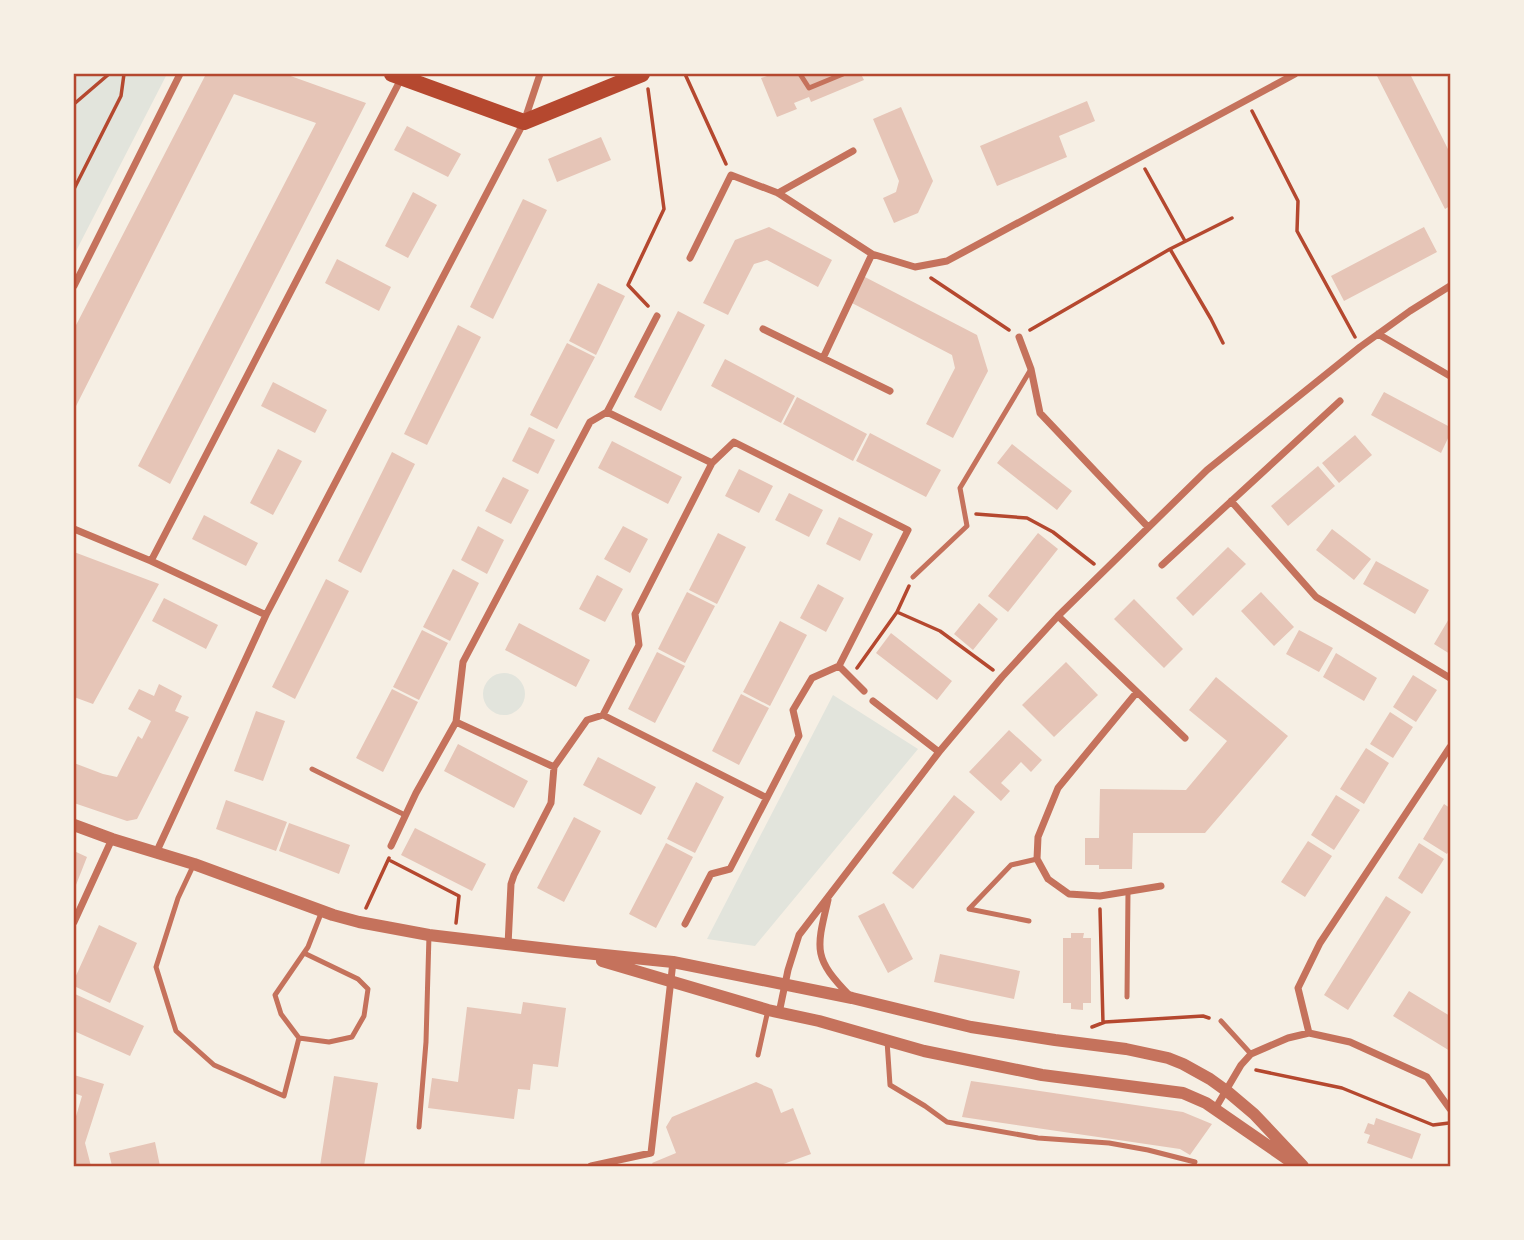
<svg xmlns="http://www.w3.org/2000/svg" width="1524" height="1240" font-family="'Work Sans',sans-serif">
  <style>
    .green { fill: #e2e4dc }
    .building { fill: #e6c5b7 }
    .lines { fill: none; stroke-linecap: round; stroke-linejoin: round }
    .path { stroke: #b5482f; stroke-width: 3.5 }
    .service { stroke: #c5725c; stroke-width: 5 }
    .minor { stroke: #c5725c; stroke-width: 7 }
    .tertiary { stroke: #c5725c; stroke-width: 12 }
    .primary { stroke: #b5482f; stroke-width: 16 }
    .neatline { fill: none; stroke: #b5482f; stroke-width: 2.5 }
  </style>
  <rect width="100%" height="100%" fill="#f6efe4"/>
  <path class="green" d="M74,74H167L74,255Z
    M483 694a21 21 0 1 1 42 0a21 21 0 1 1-42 0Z
    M833,695L918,749L755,946L707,939Z"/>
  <path class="building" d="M206,74H285L366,103L170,484L138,466L316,123L234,94L74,410V329Z
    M773,74H861L864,80L811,102L809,97L794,103L797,109L777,117L761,78Z
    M1376,74H1410L1450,153V206L1445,209Z
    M1087,101L1095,121L1059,136L1067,157L997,186L980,146Z
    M901,107L933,181L918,213L894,223L883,198L896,192L899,181L873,119Z
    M407,126L461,154L448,177L394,150Z
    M601,137L611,160L557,182L548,159Z
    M413,192L437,205L408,258L385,246Z
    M523,199L547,210L493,319L470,307Z
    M769,227L832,260L818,287L767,260L754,264L728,315L703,303L735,240Z
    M1424,227L1437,252L1344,301L1331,276Z
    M337,259L391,287L379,311L325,283Z
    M863,276L977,335L988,371L953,438L926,424L955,368L952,355L850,302Z
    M598,283L625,296L596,355L569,341Z
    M678,311L705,325L661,411L634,397Z
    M458,325L481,337L427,445L404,434Z
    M567,343L595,357L557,429L530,415Z
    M725,359L795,396L781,423L711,386Z
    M273,382L327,410L315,433L261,406Z
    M1384,392L1450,427V434L1441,453L1371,415Z
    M797,397L867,434L853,461L783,424Z
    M529,427L555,440L538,474L512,461Z
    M870,433L941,470L926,497L856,461Z
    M1355,435L1372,455L1339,483L1322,463Z
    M612,441L682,477L668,504L598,468Z
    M1012,444L1072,491L1057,510L997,463Z
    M278,449L302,461L273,515L250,503Z
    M392,452L415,464L361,573L338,561Z
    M1318,466L1335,486L1288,526L1271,506Z
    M739,469L773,486L759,513L725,496Z
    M503,477L529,490L511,524L485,511Z
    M789,493L823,510L809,537L775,520Z
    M204,515L258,543L246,566L192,539Z
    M839,517L873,534L860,561L826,544Z
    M478,526L504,540L487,574L461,560Z
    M623,526L648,539L630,573L604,559Z
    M1332,529L1371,559L1354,580L1316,550Z
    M718,533L746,547L717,604L689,590Z
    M1038,533L1058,549L1008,612L988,596Z
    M1228,547L1246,564L1193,616L1176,598Z
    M74,552L159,584L93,704L74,697Z
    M1376,561L1429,590L1415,614L1363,584Z
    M453,569L479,583L450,641L423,627Z
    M597,575L623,589L605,622L579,609Z
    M326,579L349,591L295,699L272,687Z
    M818,584L844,598L826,632L800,618Z
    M687,592L715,606L685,663L658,649Z
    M1261,592L1294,627L1274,646L1241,611Z
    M164,598L218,625L206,649L152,621Z
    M1134,599L1183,649L1164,668L1114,619Z
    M979,603L998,619L973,650L954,634Z
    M1450,617V654L1434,644Z
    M780,621L807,635L770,706L743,692Z
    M519,623L590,660L576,687L505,650Z
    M422,630L448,643L419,700L393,687Z
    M1299,630L1333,648L1319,672L1286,654Z
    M891,633L952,681L937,700L876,653Z
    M657,652L685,666L655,723L628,709Z
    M1336,653L1377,678L1364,701L1323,677Z
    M1066,662L1098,695L1054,737L1022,705Z
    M1413,675L1437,690L1416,722L1393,707Z
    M1216,677L1288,736L1205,833H1133L1132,869H1099V865H1085V838H1099L1100,789L1186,790L1227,741L1189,710Z
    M159,684L182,696L175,711L189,717L137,819L127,821L74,803V763L103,774L117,777L138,736L142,739L151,721L128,709L139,689L154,696Z
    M392,689L418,702L383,772L356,758Z
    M741,694L769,708L739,765L712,751Z
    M256,711L285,721L263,781L234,771Z
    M1390,712L1413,727L1393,758L1370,744Z
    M1009,730L1042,760L1031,772L1021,762L1001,783L1010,791L1001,801L969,772Z
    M458,744L528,781L514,808L444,771Z
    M1366,748L1389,763L1364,804L1340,789Z
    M598,757L656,787L641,815L583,785Z
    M696,782L724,797L695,853L667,839Z
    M954,795L975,812L913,889L892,873Z
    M1336,795L1360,810L1334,850L1311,835Z
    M226,800L287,822L276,851L216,829Z
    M1444,804L1450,808V849L1447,854L1423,839Z
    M574,817L601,831L564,902L537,888Z
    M289,823L350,845L339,874L279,851Z
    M415,828L486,864L472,891L401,855Z
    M1308,841L1332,856L1305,897L1281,882Z
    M666,843L693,857L656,928L629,914Z
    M1419,843L1444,859L1422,894L1398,878Z
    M74,851L87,857L74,890Z
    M1386,896L1411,912L1348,1010L1324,995Z
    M884,903L913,959L888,973L858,916Z
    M99,925L137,943L110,1003L74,986V980Z
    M1071,933H1084L1083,938H1091V1003H1083V1010L1071,1009V1003H1063V938H1071Z
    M940,954L1020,971L1014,999L934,982Z
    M1409,991L1450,1016V1051L1393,1016Z
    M75,994L144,1026L130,1056L74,1031V999Z
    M523,1002L566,1008L558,1067L533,1064L530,1090L518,1089L514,1119L428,1108L432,1078L458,1082L467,1007L521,1014Z
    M74,1075L104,1084L85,1143L91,1166H74V1123L82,1096L74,1093Z
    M334,1076L378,1083L364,1166H320Z
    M971,1081L1183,1112L1212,1124L1190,1155L1180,1149L962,1117Z
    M756,1082L772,1089L781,1113L793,1108L811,1154L778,1166H654L652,1163L676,1153L666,1127L672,1117Z
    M1376,1118L1421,1134L1412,1159L1367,1143L1370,1135L1364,1133L1368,1123L1374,1125Z
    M155,1142L160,1166H112L109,1153Z"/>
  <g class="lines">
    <path class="path" d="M685,74L726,164
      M648,89L664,209L628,285L648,306
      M74,104L109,74
      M1252,111L1298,201L1297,231L1355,337
      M1145,169L1185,241
      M74,189L121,96L124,74
      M1170,249L1211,319L1223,343
      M931,278L1009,330
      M1030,330L1170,249L1232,218
      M976,514L1027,518L1053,532L1094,564
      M897,612L940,631L993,670
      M857,668L897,612L909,586
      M391,861L459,896L456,923
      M366,908L389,858
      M1100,909L1103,1023
      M1092,1027L1105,1022L1203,1016L1209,1018
      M1256,1070L1342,1088L1433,1125L1449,1123"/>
    <path class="service" d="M800,74L809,88L843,74
      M913,577L967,526L960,488L1031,369
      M312,769L405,815
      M194,864L178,898L156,967L176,1031L214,1065L284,1096L299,1038L281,1014L275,995L308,947L322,911
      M1029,921L969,909L1011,865L1037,859
      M1127,997L1128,891
      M1221,1021L1251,1054
      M299,1038L329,1042L352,1037L364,1016L368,989L358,979L304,953
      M887,1041L890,1085L925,1106L947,1122L1038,1138L1109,1143L1148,1150L1195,1162
      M758,1055L768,1010
      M419,1127L426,1042L429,935"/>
    <path class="minor" d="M778,193L853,151
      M872,254L915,267L947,261L1295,74
      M690,258L731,175L778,193L872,254L823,358
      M74,286L180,74
      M763,329L890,391
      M1378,334L1450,376
      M1019,337L1031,369L1040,413L1148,527
      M607,412L657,316
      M1231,501L1316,597L1450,678
      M74,529L151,561L266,615
      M151,561L402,77
      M1162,565L1340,401
      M1058,616L1185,738
      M839,666L864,691
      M1137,692L1058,788L1038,837L1037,859L1048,879L1069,894L1100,896L1161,886
      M873,701L939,752
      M603,715L767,798
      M456,722L554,767
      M391,846L416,793L456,722L463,662L590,422L607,412L712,463
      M156,853L266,615L524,122L540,74
      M828,900C816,950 813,958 850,996
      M74,922L112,839
      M685,924L711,874L730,869L799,736L793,710L812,678L839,666
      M508,945L511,884L514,875L551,803L554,767L587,720L603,715L639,645L635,614L712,463L734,442L908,530L839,666
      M779,1013L788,970L799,935L939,752L1002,677L1058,616L1207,470L1360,347L1410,311L1450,286
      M1309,1033L1298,988L1320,943L1450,747
      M1215,1109L1241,1065L1251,1054L1288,1038L1309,1033L1350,1042L1427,1077L1450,1109
      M591,1166L651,1153L673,962"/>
    <path class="tertiary" d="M74,825L112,839L194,864L333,915L359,922L429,935L575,952L673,962L852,998L971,1027L1055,1040L1126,1049L1168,1058L1183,1064L1210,1079L1228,1092L1254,1114L1303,1166
      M602,961L768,1010L819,1021L924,1051L1042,1075L1183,1093L1206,1103L1293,1163"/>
    <path class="primary" d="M392,74L524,122L642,74"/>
  </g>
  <rect width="1524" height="1240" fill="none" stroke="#f6efe4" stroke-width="150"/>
  <rect x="75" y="75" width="1374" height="1090" class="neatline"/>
</svg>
